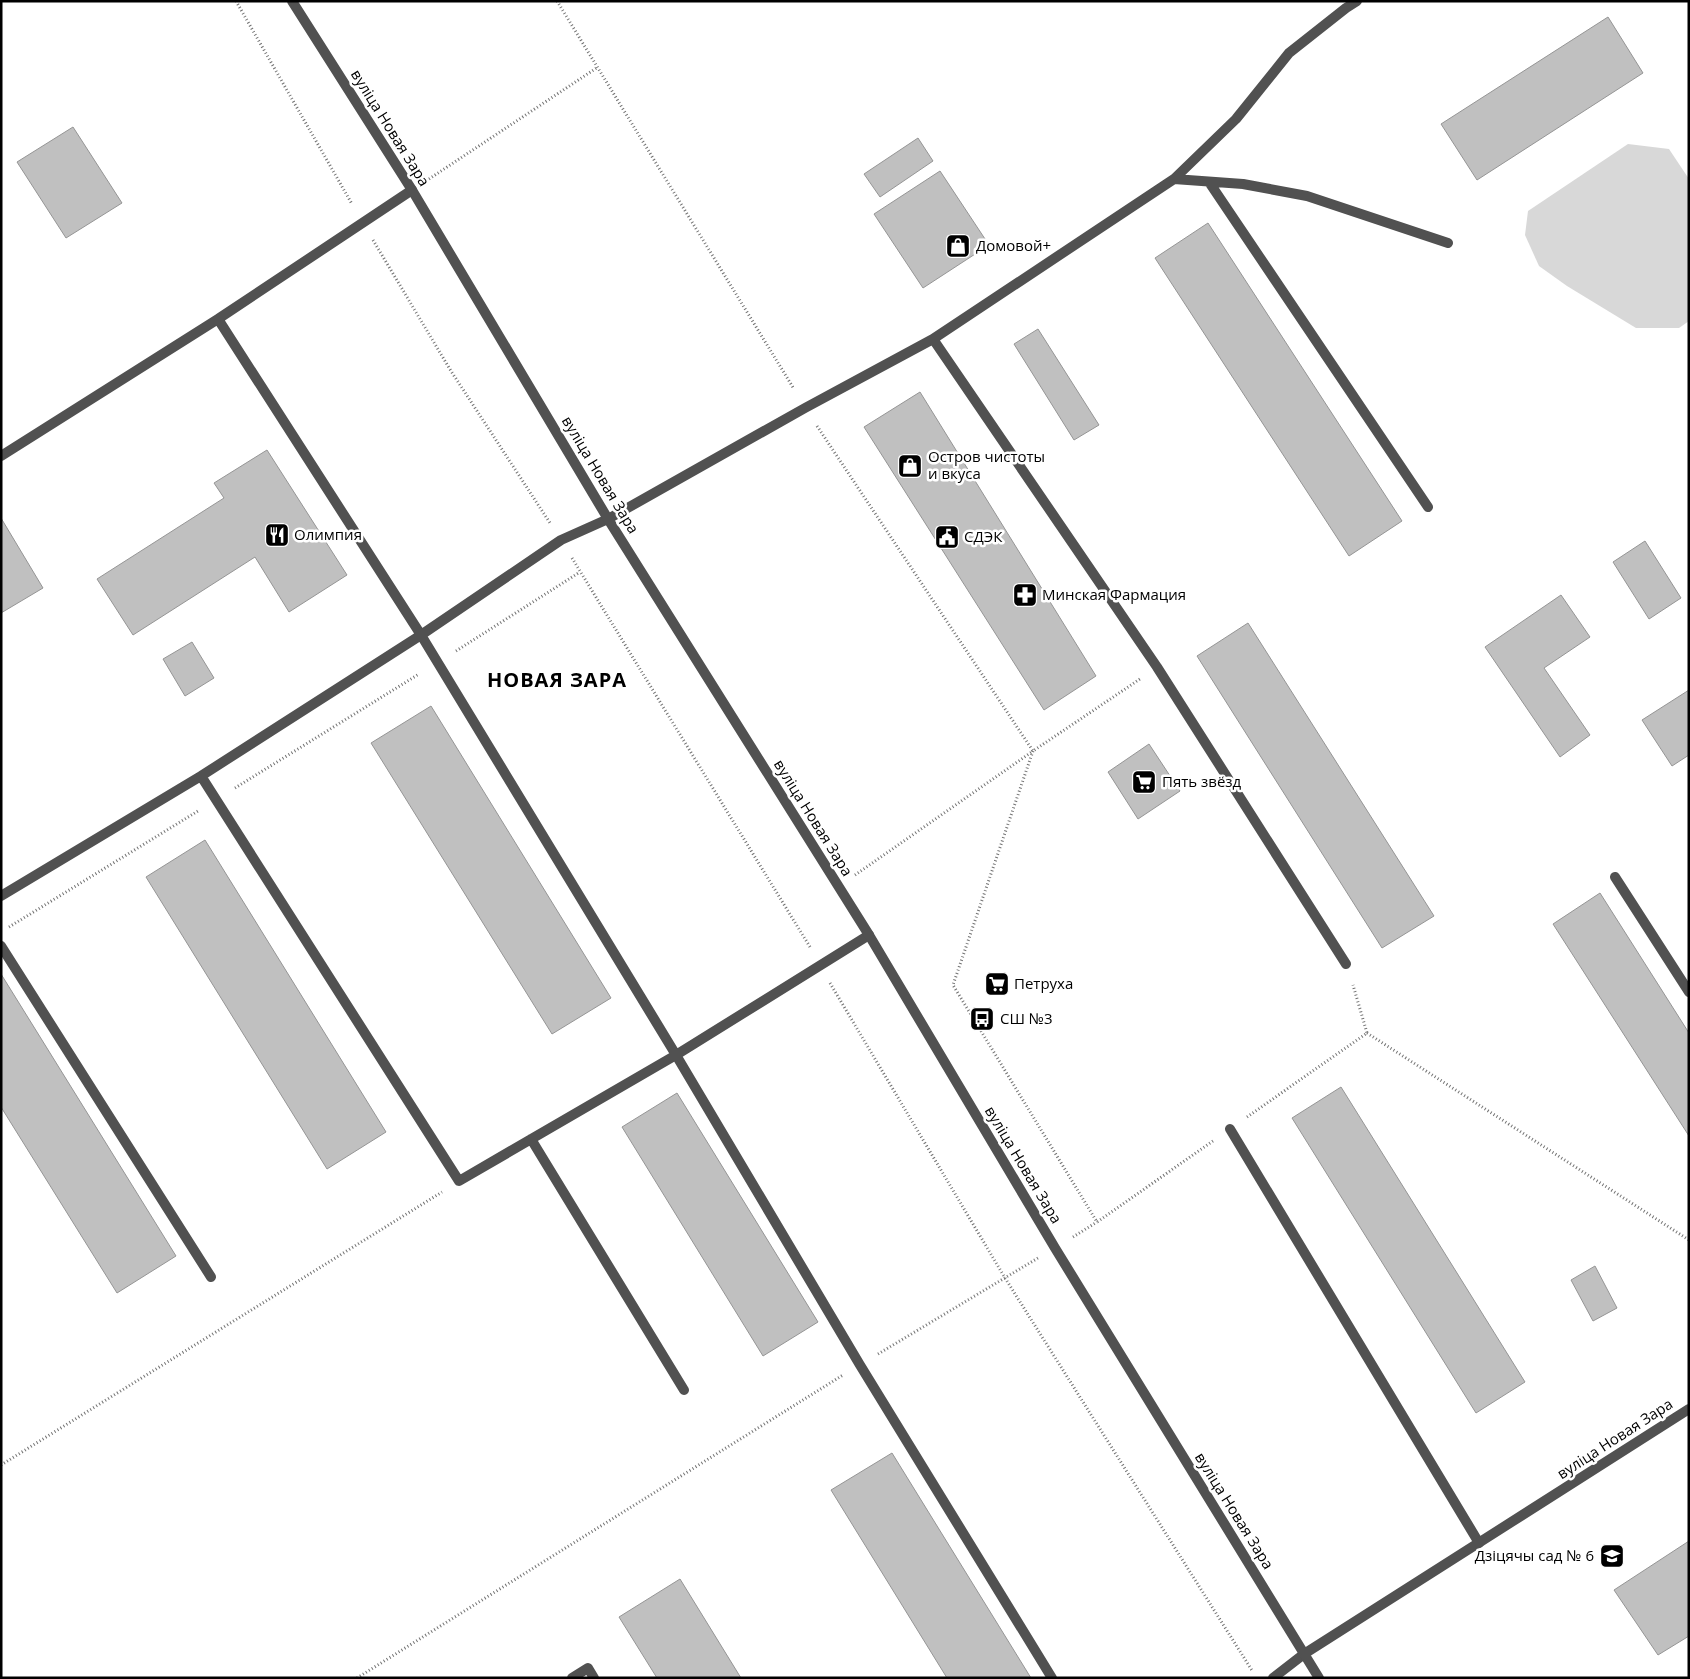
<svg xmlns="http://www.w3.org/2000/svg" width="1690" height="1679" font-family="'Open Sans',sans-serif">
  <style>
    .green { fill: #d8d8d8 }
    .building { fill: #c0c0c0; stroke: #959595 }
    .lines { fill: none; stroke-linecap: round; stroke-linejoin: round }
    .path { stroke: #737373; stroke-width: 3; stroke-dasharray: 1 2.5; stroke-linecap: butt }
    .lane { stroke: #515151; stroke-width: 10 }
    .street { stroke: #515151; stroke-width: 10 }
    .labels { text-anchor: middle; stroke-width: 5; stroke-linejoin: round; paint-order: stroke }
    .street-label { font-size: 15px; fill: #000; stroke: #fff }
    .poi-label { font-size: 15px; fill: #000; stroke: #fff; text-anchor: start }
    .district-label { font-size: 20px; font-weight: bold; letter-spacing: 1px; fill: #000; stroke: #fff }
  </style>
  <rect width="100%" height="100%" fill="#fff"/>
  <path class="green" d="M1628,144L1669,149L1689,179V321L1679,328H1636L1567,286L1539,266L1525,235L1528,211Z"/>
  <path class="building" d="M1608,17L1643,73L1477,180L1441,124Z
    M73,127L122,203L66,238L17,162Z
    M918,138L933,161L880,197L864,174Z
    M940,171L989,245L923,288L874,214Z
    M1208,223L1402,521L1349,556L1155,258Z
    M1038,329L1099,425L1074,440L1014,344Z
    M920,392L1096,676L1044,710L864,427Z
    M267,450L347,575L289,612L255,557L133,635L97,579L224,498L214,483Z
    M1,518L43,588L1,613Z
    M1645,541L1681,598L1649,619L1613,562Z
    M1561,595L1590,637L1544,668L1590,735L1560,757L1485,647Z
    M1248,623L1434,916L1382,948L1197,656Z
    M192,642L214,678L185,696L163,659Z
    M1689,690V755L1672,766L1642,720Z
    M431,706L611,998L552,1034L371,743Z
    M1149,744L1180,791L1138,819L1108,772Z
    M205,840L386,1132L327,1169L146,877Z
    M1600,893L1689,1033V1136L1553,924Z
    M1,974L176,1256L117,1293L1,1107Z
    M1341,1087L1525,1382L1476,1413L1292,1118Z
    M677,1093L818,1322L763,1356L622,1127Z
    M1595,1266L1617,1308L1593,1321L1571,1280Z
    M892,1453L1031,1678H947L831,1490Z
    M1689,1541V1636L1658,1655L1614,1590Z
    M680,1579L741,1678H657L619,1617Z"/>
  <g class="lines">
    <path class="path" d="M236,1L352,204
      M557,1L794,389
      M429,179L598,67
      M373,240L451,371L550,523
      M817,426L1033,751L1140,679
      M572,558L810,947
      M456,651L580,572
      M235,788L419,674
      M855,875L1033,751L953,985L1097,1222L1213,1141
      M9,927L198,811
      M830,983L1005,1278L1253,1672
      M1367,1033L1689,1240
      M1247,1117L1367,1033L1353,985
      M1073,1237L1097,1222
      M878,1354L1038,1258
      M1,1465L442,1192
      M357,1678L843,1375"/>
    <path class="lane" d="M1174,179L1236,119L1289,53L1346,8L1357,1
      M1209,182L1428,507
      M218,319L421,635L676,1055L860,1365L1052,1678
      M933,339L1157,667L1346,964
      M1,456L218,319L412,190
      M201,776L459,1181L676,1055L869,935
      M1615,877L1689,992
      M1,896L201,776L421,635L561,540L608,519L805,408L933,339L1174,179L1243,184L1307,196L1448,243
      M1,946L211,1277
      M1230,1129L1479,1543
      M531,1139L684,1390
      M572,1678L588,1668L594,1678
      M1273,1678L1304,1654"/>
    <path class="street" d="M292,1L412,190L608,519L869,935L1055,1248L1319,1678
      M1304,1654L1689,1409"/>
  </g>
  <defs>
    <symbol id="shop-square" viewBox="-11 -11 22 22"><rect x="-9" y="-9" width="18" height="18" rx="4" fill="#000" stroke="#fff"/><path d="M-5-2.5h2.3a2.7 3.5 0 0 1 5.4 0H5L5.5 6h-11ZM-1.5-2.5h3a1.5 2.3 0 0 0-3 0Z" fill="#fff"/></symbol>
    <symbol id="restaurant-square" viewBox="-11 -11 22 22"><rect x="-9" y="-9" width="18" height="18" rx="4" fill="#000" stroke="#fff"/><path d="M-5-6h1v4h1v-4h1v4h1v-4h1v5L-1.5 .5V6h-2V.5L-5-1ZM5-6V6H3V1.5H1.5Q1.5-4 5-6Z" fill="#fff"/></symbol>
    <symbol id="civic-square" viewBox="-11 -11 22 22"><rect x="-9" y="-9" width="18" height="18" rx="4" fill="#000" stroke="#fff"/><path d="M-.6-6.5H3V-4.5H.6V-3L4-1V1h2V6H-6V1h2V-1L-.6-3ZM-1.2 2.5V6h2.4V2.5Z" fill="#fff"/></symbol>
    <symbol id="pharmacy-square" viewBox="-11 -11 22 22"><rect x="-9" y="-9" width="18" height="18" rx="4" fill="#000" stroke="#fff"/><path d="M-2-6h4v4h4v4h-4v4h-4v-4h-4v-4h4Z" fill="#fff"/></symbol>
    <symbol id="supermarket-square" viewBox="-11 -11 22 22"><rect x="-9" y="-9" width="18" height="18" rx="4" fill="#000" stroke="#fff"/><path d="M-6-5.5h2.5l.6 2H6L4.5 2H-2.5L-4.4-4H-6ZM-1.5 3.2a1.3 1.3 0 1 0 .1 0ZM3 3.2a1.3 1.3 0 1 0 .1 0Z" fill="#fff"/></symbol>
    <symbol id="bus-square" viewBox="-11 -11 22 22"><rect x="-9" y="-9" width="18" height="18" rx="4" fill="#000" stroke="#fff"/><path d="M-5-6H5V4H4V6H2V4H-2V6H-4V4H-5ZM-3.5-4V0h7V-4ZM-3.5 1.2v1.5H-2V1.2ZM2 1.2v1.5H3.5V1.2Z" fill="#fff"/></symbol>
    <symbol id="school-square" viewBox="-11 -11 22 22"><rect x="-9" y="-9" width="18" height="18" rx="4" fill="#000" stroke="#fff"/><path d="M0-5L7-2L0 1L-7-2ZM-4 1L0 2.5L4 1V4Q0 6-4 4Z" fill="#fff"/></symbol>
  </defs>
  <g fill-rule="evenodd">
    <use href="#shop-square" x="944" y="232" width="28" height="28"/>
    <use href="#shop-square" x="896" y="452" width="28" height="28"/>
    <use href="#restaurant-square" x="263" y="521" width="28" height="28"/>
    <use href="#civic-square" x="933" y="523" width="28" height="28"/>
    <use href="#pharmacy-square" x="1011" y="581" width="28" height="28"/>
    <use href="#supermarket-square" x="1130" y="768" width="28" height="28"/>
    <use href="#supermarket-square" x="983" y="970" width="28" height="28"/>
    <use href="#bus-square" x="968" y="1005" width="28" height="28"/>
    <use href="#school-square" x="1598" y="1542" width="28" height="28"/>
  </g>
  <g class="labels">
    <g class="street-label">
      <text transform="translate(390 128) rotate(58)" y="5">вуліца Новая Зара</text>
      <text transform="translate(600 475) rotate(59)" y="5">вуліца Новая Зара</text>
      <text transform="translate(813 818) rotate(58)" y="5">вуліца Новая Зара</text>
      <text transform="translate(1023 1165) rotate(59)" y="5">вуліца Новая Зара</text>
      <text transform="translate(1615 1439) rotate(-33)" y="5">вуліца Новая Зара</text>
      <text transform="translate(1234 1511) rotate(58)" y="5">вуліца Новая Зара</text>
    </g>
    <g class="poi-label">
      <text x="976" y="251">Домовой+</text>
      <text x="928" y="462">Остров чистоты<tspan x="928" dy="17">и вкуса</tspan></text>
      <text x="294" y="540">Олимпия</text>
      <text x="964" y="542">СДЭК</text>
      <text x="1042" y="600">Минская Фармация</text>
      <text x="1162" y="787">Пять звёзд</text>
      <text x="1014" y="989">Петруха</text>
      <text x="1000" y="1024">СШ №3</text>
      <text x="1594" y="1561" text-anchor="end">Дзіцячы сад № 6</text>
    </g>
    <g class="district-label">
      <text x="557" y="687">НОВАЯ ЗАРА</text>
    </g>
  </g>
  <rect width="1690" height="1679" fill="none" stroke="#000000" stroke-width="5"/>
</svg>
